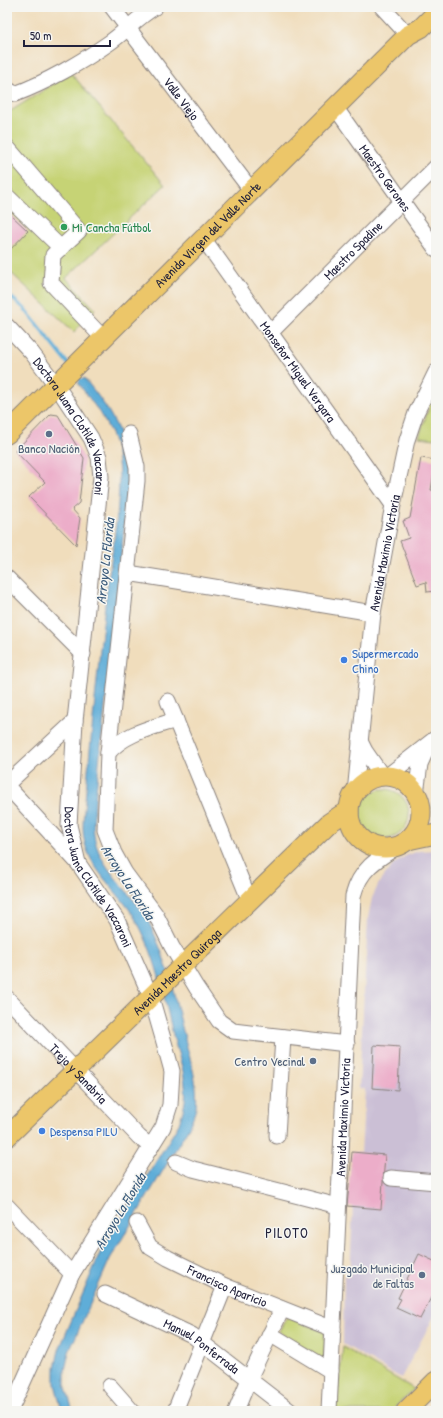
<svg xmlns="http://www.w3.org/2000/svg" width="443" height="1418" font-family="'Patrick Hand',sans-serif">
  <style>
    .industrial { fill: #cbbfd5 }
    .green { fill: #c6d375; stroke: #747a58 }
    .water { fill: #5eadd8; stroke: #40688a }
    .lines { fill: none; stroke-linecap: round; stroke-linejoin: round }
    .stream { stroke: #5eadd8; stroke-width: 3.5 }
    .building { fill: #ecadc9 }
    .minor-casing { stroke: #89807c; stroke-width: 17 }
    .major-casing { stroke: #89807c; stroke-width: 21 }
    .minor { stroke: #fff; stroke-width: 15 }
    .major { stroke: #ecc669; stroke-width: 19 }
    .leisure-dot { fill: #2e9e5b; stroke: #f6f6f2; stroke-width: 1.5 }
    .service-dot { fill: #5c6f8a; stroke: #f6f6f2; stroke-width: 1.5 }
    .shop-dot { fill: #3f7fe0; stroke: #f6f6f2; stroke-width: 1.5 }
    .labels { text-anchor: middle; stroke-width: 3; stroke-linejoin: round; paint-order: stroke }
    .street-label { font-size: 13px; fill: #22223b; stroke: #f6f6f2 }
    .leisure-label { font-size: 13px; fill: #27864d; stroke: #f6f6f2; text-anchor: start }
    .service-label { font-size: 13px; fill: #4e5e75; stroke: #f6f6f2; text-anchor: end }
    .shop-label { font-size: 13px; fill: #366cbe; stroke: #f6f6f2; text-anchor: start }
    .water-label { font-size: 14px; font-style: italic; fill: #3a5a7a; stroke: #f6f6f2 }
    .neighbourhood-label { font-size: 14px; letter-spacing: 1px; fill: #22223b; stroke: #f6f6f2 }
  </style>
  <rect width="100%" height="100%" fill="#f6f6f2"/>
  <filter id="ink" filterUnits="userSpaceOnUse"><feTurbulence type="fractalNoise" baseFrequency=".025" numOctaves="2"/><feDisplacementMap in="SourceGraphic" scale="8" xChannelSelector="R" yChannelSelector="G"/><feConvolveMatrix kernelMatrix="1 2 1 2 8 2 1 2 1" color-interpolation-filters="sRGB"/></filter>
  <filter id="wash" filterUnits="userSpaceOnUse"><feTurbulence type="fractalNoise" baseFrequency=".012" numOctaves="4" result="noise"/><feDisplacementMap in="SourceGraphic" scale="16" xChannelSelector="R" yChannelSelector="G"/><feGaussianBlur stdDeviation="0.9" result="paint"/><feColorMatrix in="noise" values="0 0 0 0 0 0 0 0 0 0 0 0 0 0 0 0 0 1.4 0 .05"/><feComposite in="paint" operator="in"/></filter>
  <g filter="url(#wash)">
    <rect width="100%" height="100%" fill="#f0ddbc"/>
    <path class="industrial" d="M436,850V1313L401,1378L343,1344L344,1276H350L353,1206H347L352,1152H361L365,1089L359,1088L368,918L372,898L380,881L394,864L407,855L419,851Z"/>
    <path class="green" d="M71,73L165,185L66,278L95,309L74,332L7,269V109L9,112Z
      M436,395V439L419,437L429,407Z
      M359 814a25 25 0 1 1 50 0a25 25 0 1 1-50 0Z
      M287,1317L325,1332L324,1360L281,1334L279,1331Z
      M343,1347L414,1389L391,1411H335Z"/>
    <path class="water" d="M84,378C116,417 129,441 128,492L95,801C94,814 92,827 95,840C101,870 135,895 149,923C168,959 175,1000 185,1039C190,1060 199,1084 196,1107C195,1114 191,1121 189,1127L110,1259L69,1352L65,1370V1384L73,1411H62L55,1384V1368L59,1350L100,1253L179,1124C183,1111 187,1100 185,1086C184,1070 178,1054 174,1039C164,997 156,952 133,915C115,887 83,865 83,828C83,819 84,809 85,800C92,732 98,664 106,596C111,554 126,485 115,445C109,423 92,402 78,383Z"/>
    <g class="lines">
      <path class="stream" d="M7,294L24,308L69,365
        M75,373L84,384"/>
    </g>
    <g id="blocks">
      <path class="building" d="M9,213L28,231L7,253V215Z
        M51,414L58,415L84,458L79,503L72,509L80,518L76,545L29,497L45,482L15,451Z
        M421,458L436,460L431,490L436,491V591L427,592L426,582L417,585L400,541L409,538L403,521L410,518Z
        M374,1045L400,1047L398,1090L372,1088Z
        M352,1152L385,1155L381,1209L347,1206Z
        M419,1254L436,1262V1288L420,1319L396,1308L401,1299L398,1298Z"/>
    </g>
  </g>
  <g filter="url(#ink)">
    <use href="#blocks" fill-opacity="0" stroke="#89807c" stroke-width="1"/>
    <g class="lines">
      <defs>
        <g id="minor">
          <path id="s1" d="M112,7L251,190"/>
          <path d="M382,7L408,35"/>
          <path d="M7,89L15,94C45,83 82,62 109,43C125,32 138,17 155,7"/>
          <path id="s2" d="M335,107L436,249"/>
          <path d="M7,147L79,231L53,255L51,283L103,338"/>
          <path d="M7,196L61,248"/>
          <path id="s3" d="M203,238L393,505"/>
          <path id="s4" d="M7,326L32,353L56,385L91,438L99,457L101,477L75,721L69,825L78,863L117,920L151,997L162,1035L172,1071L170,1105L163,1127L72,1274L10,1411"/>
          <path id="s5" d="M270,333L436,167"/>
          <path d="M129,434L137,467V481L108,753L105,830L114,853L125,873L156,915L172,947L196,987L219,1021L233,1031L347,1044"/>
          <path d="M128,573L373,613"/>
          <path d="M7,578L83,654"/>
          <path d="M168,701L249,899"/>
          <path d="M360,741L365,751L383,777"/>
          <path d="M108,753C125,733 151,728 176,720"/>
          <path d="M386,777L436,738"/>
          <path d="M7,784L75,721"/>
          <path d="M7,786L78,863"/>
          <path id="s6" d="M355,793L373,613L393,505L407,440L416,413L436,372"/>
          <path d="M416,794L420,764L428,746"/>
          <path id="s7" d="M7,998L139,1137L151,1147"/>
          <path d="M277,1136L283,1037"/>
          <path d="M176,1162L193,1169L338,1206"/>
          <path d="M391,1178L436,1182"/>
          <path d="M7,1206L72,1274"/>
          <path id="s8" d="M137,1223L150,1247L168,1258L225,1286L333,1329"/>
          <path id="s9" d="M105,1294L192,1335L290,1411"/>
          <path d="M270,1334L331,1371"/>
          <path d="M110,1386L132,1411"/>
          <path d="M175,1411L225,1286"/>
          <path d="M236,1411L249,1379L282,1309"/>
          <path id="s10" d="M329,1411L353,896C360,869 377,859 400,845"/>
        </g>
        <g id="major">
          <path id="s11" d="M7,434L408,35L421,28L436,13"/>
          <circle cx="385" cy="812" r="36"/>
          <path d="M408,840L436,834"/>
          <path id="s12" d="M7,1137L329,823L341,815L349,812"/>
          <path d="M406,1411L436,1381"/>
        </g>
      </defs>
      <use href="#minor" class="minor-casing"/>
      <use href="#major" class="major-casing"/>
      <use href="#minor" class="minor"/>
      <use href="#major" class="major"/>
    </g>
  </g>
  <circle class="leisure-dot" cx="64" cy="227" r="4"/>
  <g class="service-dot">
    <circle cx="49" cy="434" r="4"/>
    <circle cx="313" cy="1061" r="4"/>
    <circle cx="422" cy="1275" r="4"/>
  </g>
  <g class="shop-dot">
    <circle cx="344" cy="660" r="4"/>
    <circle cx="42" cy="1131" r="4"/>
  </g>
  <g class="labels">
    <g class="street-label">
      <text dy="5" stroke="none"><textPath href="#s1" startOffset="115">Valle Viejo</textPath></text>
      <text dy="5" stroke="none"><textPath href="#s2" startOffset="87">Maestro Gerones</textPath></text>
      <text dy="5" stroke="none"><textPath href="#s11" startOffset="283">Avenida Virgen del Valle Norte</textPath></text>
      <text dy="5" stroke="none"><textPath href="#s5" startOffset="117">Maestro Spadine</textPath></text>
      <text dy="5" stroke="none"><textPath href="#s3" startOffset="164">Monseñor Miguel Vergara</textPath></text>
      <text dy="5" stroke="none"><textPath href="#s4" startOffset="122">Doctora Juana Clotilde Vaccaroni</textPath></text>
      <text dy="5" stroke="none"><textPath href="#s6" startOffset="242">Avenida Maximio Victoria</textPath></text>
      <text dy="5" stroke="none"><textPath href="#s4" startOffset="590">Doctora Juana Clotilde Vaccaroni</textPath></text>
      <text dy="5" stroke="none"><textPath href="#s12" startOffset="237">Avenida Maestro Quiroga</textPath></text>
      <text dy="5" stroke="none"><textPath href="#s7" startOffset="104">Trejo y Sanabria</textPath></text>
      <text dy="5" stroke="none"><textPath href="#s10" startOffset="294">Avenida Maximio Victoria</textPath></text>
      <text dy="5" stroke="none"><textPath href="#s8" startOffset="114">Francisco Aparicio</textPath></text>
      <text dy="5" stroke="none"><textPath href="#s9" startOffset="110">Manuel Ponferrada</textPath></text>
    </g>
    <g class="leisure-label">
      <text x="72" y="232">Mi Cancha Fútbol</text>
    </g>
    <g class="service-label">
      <text x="49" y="453" text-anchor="middle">Banco Nación</text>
      <text x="305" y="1066">Centro Vecinal</text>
      <text x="414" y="1273">Juzgado Municipal<tspan x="414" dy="15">de Faltas</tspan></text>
    </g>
    <g class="shop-label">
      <text x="352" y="658">Supermercado<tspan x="352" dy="15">Chino</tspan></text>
      <text x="50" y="1136">Despensa PILU</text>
    </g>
    <g class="water-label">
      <text transform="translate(105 561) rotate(-84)" y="5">Arroyo La Florida</text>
      <text transform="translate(128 882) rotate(57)" y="5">Arroyo La Florida</text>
      <text transform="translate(120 1211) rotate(-59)" y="5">Arroyo La Florida</text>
    </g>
    <g class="neighbourhood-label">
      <text x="287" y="1238">PILOTO</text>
    </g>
  </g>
  <rect width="443" height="1418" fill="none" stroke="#f6f6f2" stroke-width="24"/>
  <path d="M24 40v6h86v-6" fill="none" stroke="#22223b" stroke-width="2"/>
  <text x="30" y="40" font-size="12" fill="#22223b" stroke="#f6f6f2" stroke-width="3" paint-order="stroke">50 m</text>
</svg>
